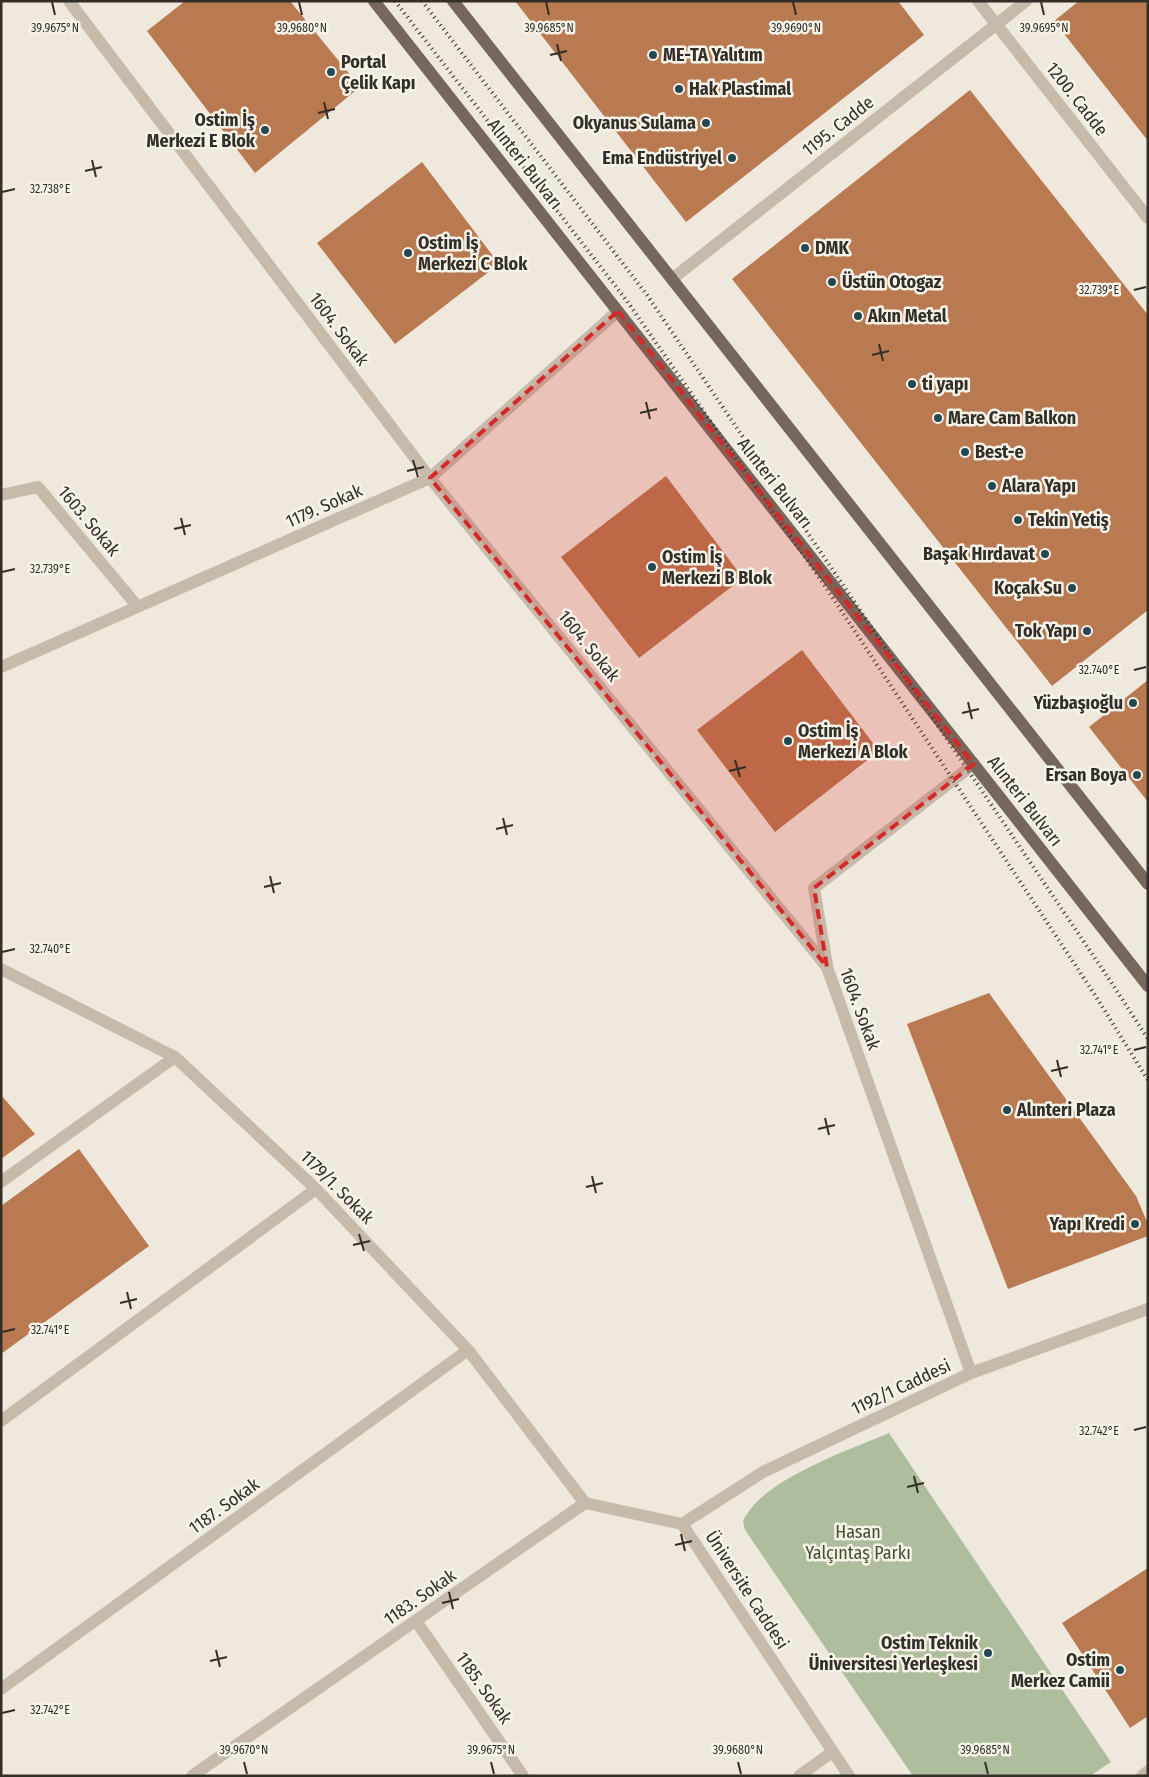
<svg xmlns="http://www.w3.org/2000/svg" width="1149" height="1777" font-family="'Fira Sans Condensed',sans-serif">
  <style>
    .green { fill: #aebd9e }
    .building { fill: #b97951 }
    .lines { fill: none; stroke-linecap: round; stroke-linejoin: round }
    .minor { stroke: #c6bbaa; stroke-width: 12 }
    .major { stroke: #75675b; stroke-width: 12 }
    .rail { stroke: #342e29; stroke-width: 4; stroke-dasharray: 1 4; stroke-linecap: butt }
    .marked { fill: #d62828; fill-opacity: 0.2; stroke: #d62828; stroke-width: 4; stroke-dasharray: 10 6; stroke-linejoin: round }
    .ticks { fill: none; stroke: #342e29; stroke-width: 2 }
    .poi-dot { fill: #234851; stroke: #f7f3e9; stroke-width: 2 }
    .labels { text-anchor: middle; stroke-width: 5; stroke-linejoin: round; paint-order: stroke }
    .poi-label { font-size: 18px; font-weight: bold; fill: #342e29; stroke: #f7f3e9; text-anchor: start }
    .street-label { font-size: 18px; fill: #342e29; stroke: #f7f3e9 }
    .park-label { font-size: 18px; fill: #3f502f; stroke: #f7f3e9 }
    .ticks-label { font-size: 12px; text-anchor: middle; fill: #342e29; stroke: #f7f3e9; stroke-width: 5; stroke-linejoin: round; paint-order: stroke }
  </style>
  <rect width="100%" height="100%" fill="#efe9dd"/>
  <path class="green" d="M889,1433L1111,1762L1090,1776H913L745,1530L743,1521C761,1480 849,1450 889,1433Z"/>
  <path class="building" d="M185,1H290L360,87L255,173L147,31Z
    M515,1H898L924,35L686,222Z
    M1079,1H1148V141L1054,21Z
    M970,90L1148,315V610L1052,686L732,279Z
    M422,162L499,264L395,344L317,243Z
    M666,476L743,578L639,658L561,557Z
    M802,650L879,751L775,832L697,730Z
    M1148,680V802L1089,727Z
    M989,993L1136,1196L1148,1224V1236L1008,1289L907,1024Z
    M1,1095L35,1134L1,1159Z
    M79,1149L149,1246L1,1354V1206Z
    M1148,1568V1716L1130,1728L1062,1623Z"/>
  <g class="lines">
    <path class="minor" d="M69,1L430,478L827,967L971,1373
      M978,1L1148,218
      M672,279L1026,1
      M1,495L38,487L138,607
      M1,667L430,478L618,311
      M827,965L814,888L974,764
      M1,969L175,1057L316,1189L468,1350L585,1503
      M1,1182L175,1057
      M1,1421L316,1189
      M682,1524L763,1472L971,1373L1148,1309
      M682,1524L849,1776
      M416,1621L523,1776
      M1,1689L468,1350
      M192,1776L585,1503L682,1524
      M799,1776L832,1752
      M1142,1776L1148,1771"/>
    <path class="major" d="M374,1L1148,986
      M453,1L1148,884"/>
    <path class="rail" d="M395,1L627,301L827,589L1093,992L1148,1080
      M422,1L647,295L1109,979L1148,1039"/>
  </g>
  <path class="marked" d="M618,311L974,764L814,888L827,967L430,478Z"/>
  <path class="ticks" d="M52,2L55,15M299,2L302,15M546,2L549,15M793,2L796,15M1041,2L1044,15M557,44L561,61M550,55L567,51M324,102L328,119M318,113L335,109M92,160L96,177M85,171L102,167M2,192L15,189M1134,290L1146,287M879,344L883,361M872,355L889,351M646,402L650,419M640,413L657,409M413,460L418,477M407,471L424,467M181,518L185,535M174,529L191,525M2,572L15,569M1134,670L1146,667M968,702L972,719M962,713L979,709M735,760L740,777M729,771L746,767M503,818L507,835M496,829L513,825M270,876L274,893M264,887L281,883M2,952L15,949M1134,1050L1146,1047M1057,1060L1061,1077M1051,1071L1068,1067M825,1118L829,1135M818,1129L835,1125M592,1176L596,1193M586,1187L603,1183M359,1234L364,1251M353,1245L370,1241M127,1292L131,1309M120,1303L137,1299M2,1332L15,1329M1134,1430L1146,1427M914,1476L918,1493M907,1487L924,1483M681,1534L685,1551M675,1545L692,1541M449,1592L453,1609M442,1603L459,1599M216,1650L220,1667M210,1661L227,1657M2,1713L15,1710M244,1762L247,1774M491,1762L494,1774M738,1762L741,1774M985,1762L988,1774"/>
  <g class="poi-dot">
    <circle cx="653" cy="55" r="5"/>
    <circle cx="331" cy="72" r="5"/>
    <circle cx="679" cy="89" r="5"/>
    <circle cx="706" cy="123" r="5"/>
    <circle cx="265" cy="130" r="5"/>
    <circle cx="732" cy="158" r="5"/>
    <circle cx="805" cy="248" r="5"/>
    <circle cx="408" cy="253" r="5"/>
    <circle cx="832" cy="282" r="5"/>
    <circle cx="858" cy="316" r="5"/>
    <circle cx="912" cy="384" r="5"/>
    <circle cx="938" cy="418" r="5"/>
    <circle cx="965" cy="452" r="5"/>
    <circle cx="992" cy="486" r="5"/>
    <circle cx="1018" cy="520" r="5"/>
    <circle cx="1045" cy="554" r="5"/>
    <circle cx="652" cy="567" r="5"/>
    <circle cx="1072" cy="588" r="5"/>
    <circle cx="1087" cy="631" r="5"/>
    <circle cx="1133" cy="703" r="5"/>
    <circle cx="788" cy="741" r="5"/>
    <circle cx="1137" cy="775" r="5"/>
    <circle cx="1007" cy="1110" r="5"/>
    <circle cx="1135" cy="1224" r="5"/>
    <circle cx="988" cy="1653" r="5"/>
    <circle cx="1120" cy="1670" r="5"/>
  </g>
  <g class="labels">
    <g class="poi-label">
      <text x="663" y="61">ME-TA Yalıtım</text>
      <text x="341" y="68">Portal<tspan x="341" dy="21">Çelik Kapı</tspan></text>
      <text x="689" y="95">Hak Plastimal</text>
      <text x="255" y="126" text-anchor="end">Ostim İş<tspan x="255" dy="21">Merkezi E Blok</tspan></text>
      <text x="696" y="129" text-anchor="end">Okyanus Sulama</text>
      <text x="722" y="164" text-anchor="end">Ema Endüstriyel</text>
      <text x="418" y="249">Ostim İş<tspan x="418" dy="21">Merkezi C Blok</tspan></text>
      <text x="815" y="254">DMK</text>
      <text x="842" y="288">Üstün Otogaz</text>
      <text x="868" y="322">Akın Metal</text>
      <text x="922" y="390">ti yapı</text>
      <text x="948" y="424">Mare Cam Balkon</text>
      <text x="975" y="458">Best-e</text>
      <text x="1002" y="492">Alara Yapı</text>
      <text x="1028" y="526">Tekin Yetiş</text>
      <text x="1035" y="560" text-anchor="end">Başak Hırdavat</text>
      <text x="662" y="563">Ostim İş<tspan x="662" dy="21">Merkezi B Blok</tspan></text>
      <text x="1062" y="594" text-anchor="end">Koçak Su</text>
      <text x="1077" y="637" text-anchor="end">Tok Yapı</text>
      <text x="1123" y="709" text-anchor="end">Yüzbaşıoğlu</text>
      <text x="798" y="737">Ostim İş<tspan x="798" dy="21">Merkezi A Blok</tspan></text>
      <text x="1127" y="781" text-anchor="end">Ersan Boya</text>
      <text x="1017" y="1116">Alınteri Plaza</text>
      <text x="1125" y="1230" text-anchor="end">Yapı Kredi</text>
      <text x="978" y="1649" text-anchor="end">Ostim Teknik<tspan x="978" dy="21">Üniversitesi Yerleşkesi</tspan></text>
      <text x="1110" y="1666" text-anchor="end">Ostim<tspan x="1110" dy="21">Merkez Camii</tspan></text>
    </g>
    <g class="street-label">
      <text transform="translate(1077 99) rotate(52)" y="6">1200. Cadde</text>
      <text transform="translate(838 126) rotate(-38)" y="6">1195. Cadde</text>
      <text transform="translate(525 164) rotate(52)" y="6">Alınteri Bulvarı</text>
      <text transform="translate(339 329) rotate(53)" y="6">1604. Sokak</text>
      <text transform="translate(775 483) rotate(52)" y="6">Alınteri Bulvarı</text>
      <text transform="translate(324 506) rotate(-24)" y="6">1179. Sokak</text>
      <text transform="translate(89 521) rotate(50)" y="6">1603. Sokak</text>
      <text transform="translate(589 646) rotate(51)" y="6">1604. Sokak</text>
      <text transform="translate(1025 801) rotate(52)" y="6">Alınteri Bulvarı</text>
      <text transform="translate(860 1009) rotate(70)" y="6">1604. Sokak</text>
      <text transform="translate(337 1187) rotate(45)" y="6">1179/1. Sokak</text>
      <text transform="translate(901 1387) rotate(-25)" y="6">1192/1 Caddesi</text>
      <text transform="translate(224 1506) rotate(-36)" y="6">1187. Sokak</text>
      <text transform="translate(747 1590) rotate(57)" y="6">Üniversite Caddesi</text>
      <text transform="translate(420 1597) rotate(-35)" y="6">1183. Sokak</text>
      <text transform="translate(484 1688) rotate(55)" y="6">1185. Sokak</text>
    </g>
    <g class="park-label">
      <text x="858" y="1538">Hasan<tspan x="858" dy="21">Yalçıntaş Parkı</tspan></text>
    </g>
  </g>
  <g class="ticks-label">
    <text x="796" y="32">39.9690°N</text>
    <text x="55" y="32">39.9675°N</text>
    <text x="302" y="32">39.9680°N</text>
    <text x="549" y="32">39.9685°N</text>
    <text x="1044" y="32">39.9695°N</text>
    <text x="50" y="193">32.738°E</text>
    <text x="1099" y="294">32.739°E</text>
    <text x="50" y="573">32.739°E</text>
    <text x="1099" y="674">32.740°E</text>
    <text x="50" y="953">32.740°E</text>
    <text x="1099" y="1054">32.741°E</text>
    <text x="50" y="1334">32.741°E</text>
    <text x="1099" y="1435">32.742°E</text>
    <text x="50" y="1714">32.742°E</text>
    <text x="244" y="1754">39.9670°N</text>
    <text x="491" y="1754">39.9675°N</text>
    <text x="738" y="1754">39.9680°N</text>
    <text x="985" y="1754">39.9685°N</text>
  </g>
  <rect width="1149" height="1777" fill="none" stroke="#342e29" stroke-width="5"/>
</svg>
